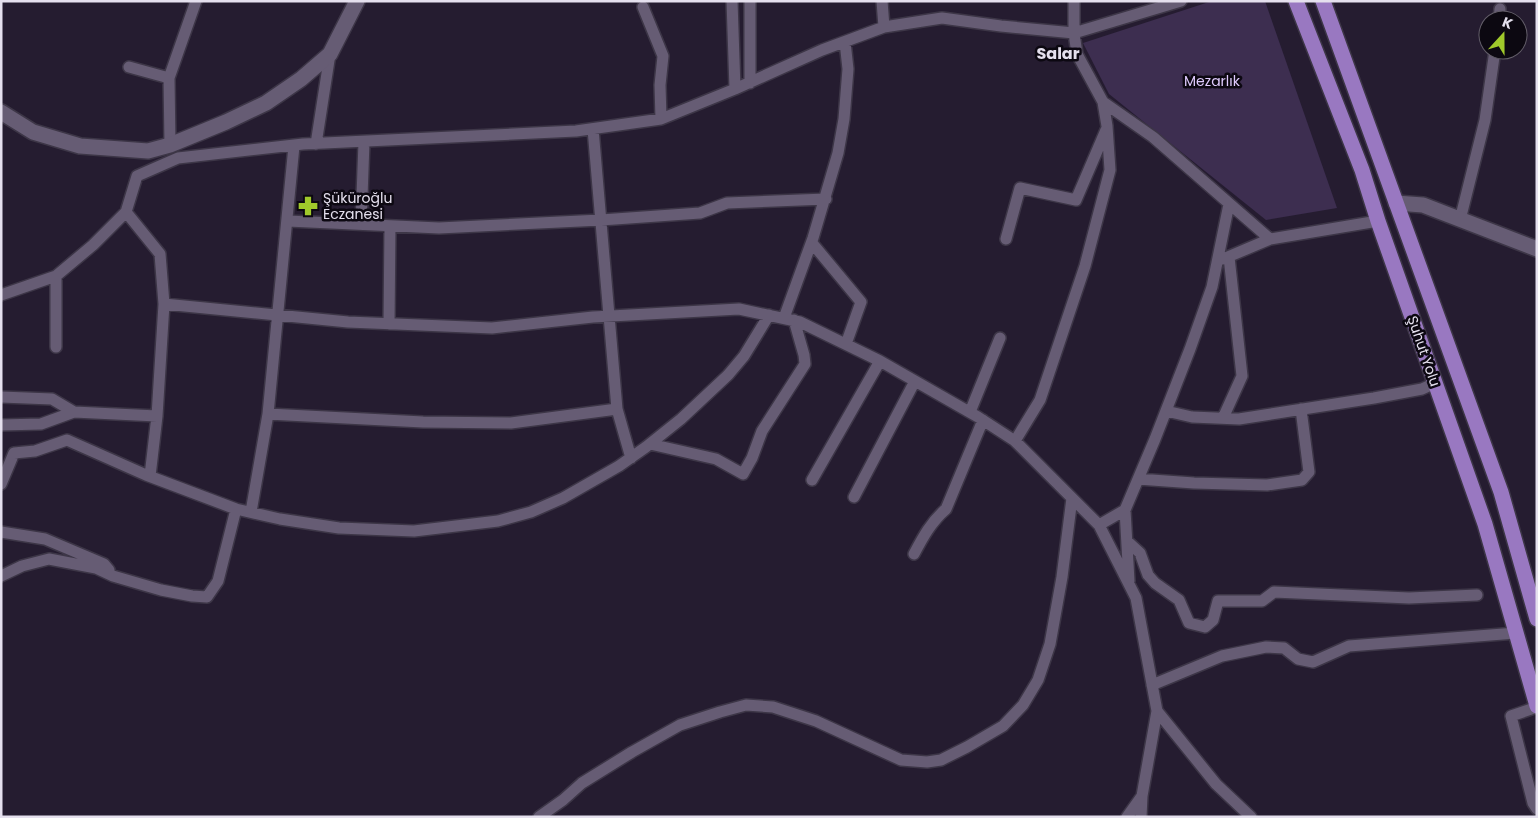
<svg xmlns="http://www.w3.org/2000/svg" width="1538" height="818" font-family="Poppins,sans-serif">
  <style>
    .green { fill: #3d2e50 }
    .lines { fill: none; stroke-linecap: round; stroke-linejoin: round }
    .street-casing { stroke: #3d3647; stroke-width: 14 }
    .secondary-casing { stroke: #3d3647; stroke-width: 18 }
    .primary-casing { stroke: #3d3647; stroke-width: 18 }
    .street { stroke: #665c74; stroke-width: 11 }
    .secondary { stroke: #665c74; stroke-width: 15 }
    .primary { stroke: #9978c1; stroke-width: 15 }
    .labels { text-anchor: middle; stroke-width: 5; stroke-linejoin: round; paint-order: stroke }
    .park-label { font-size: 14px; fill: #dfcafd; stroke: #0c0811 }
    .poi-label { font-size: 14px; fill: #e5e0ee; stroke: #0c0811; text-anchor: start }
    .street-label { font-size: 14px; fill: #e5e0ee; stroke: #0c0811 }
    .quarter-label { font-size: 16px; font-weight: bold; fill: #e5e0ee; stroke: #0c0811 }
  </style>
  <rect width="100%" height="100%" fill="#251c30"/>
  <path class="green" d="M1212,1H1265L1337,208L1266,220L1109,94L1083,43Z"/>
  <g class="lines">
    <defs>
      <path id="street" d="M732,1L735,89
        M882,1L884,27
        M1074,1V33L1077,54L1103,102L1153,137L1270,239L1378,221
        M643,7L663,56L660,85L661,119
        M1499,20L1500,9
        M129,67L169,78
        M750,83V1
        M593,129L617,409L631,458
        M316,144L330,54
        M170,145L169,78L196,1
        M126,212L160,254L164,304L157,416L150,476
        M1460,220L1485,120L1495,50
        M288,221L439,228L601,220L700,213L727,203L826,199
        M361,224L364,142
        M1006,239L1020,188L1076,200L1106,130
        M812,243L861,302L846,344
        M1223,259L1270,239
        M56,276V347
        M1,295L56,276L93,245L126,212L137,176L178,158L303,144L576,131L661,119L735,89L822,50L884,27L942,18L1001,26L1074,33L1181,1
        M164,304L348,322L492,328L593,317L739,309L800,322L880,361L978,417L1015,441L1099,525L1136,598L1157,711L1142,796L1127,817
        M784,318L813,238L838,153L844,119L848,69L845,42
        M389,324L390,226
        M1,397L52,399L74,412L157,416
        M1166,411L1192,417L1239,419L1374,398L1422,389L1435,383
        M970,412L1000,338
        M268,414L423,422L511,423L617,409
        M1223,418L1242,376L1229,257
        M1,425L41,424L74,412
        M1015,441L1040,400L1085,266L1110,170L1107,126L1103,102
        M650,444L716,459L743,474L752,458L762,431L805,364L804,355L794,320
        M1138,479L1194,483L1267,485L1302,480L1309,472L1301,409
        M812,480L880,361
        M1,484L14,453L35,451L67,440L146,475L236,509L280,519L339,528L414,531L498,521L531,512L563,498L619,466L646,447L681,419L728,375L744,356L769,315
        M854,497L915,381
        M1125,510L1129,581
        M251,512L268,414L294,146
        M1099,525L1125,510L1155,439L1190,349L1212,287L1229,204
        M1,532L45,539L104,564L109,570
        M1127,541L1140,553L1148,575L1155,583L1179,600L1189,623L1205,627L1213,620L1218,601H1262L1274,592L1409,598L1477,595
        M914,554C923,537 931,522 946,509L983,420
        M1,576L22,566L49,559L96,568L113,576L161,590L192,596L207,597L218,581L236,509
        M1152,685L1222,656L1266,647L1284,648L1298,659L1313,662L1349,646L1516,633
        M1537,707L1511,716L1533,803L1537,809
        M1157,711L1216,784L1251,817
        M539,817L563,800L582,783L632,752L680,725L720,712L746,705L773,707L816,721L901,760L927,762L941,760L967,747L1003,726L1023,705L1038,680L1050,644L1062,577L1072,498
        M1141,817L1142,796"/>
      <path id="secondary" d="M1,112L33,132L80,146L148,151L170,145L226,122L266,103L301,79L330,54L357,1
        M1396,203L1423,205L1537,249"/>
      <path id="primary" d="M1296,1L1362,170L1378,221L1485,524L1537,706
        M1323,1L1501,492L1537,619"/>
    </defs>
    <use href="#street" class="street-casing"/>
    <use href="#secondary" class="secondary-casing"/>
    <use href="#primary" class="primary-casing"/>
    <use href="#street" class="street"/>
    <use href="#secondary" class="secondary"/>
    <use href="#primary" class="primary"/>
  </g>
  <defs>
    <symbol id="pharmacy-bare" viewBox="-9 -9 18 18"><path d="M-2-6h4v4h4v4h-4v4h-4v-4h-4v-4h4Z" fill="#a0c92b" stroke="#0c0811" stroke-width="2.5" paint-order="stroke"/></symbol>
  </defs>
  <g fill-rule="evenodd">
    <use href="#pharmacy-bare" x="294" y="192" width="28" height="28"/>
  </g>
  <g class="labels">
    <g class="park-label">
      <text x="1212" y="86">Mezarlık</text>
    </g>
    <g class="poi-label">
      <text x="323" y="203">Şüküroğlu<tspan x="323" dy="16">Eczanesi</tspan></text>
    </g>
    <g class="street-label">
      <text transform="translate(1424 351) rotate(71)" y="5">Şuhut Yolu</text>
    </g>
    <g class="quarter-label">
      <text x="1058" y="59">Salar</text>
    </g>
  </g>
  <rect width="1538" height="818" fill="none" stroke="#e5e0ee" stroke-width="5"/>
  <g transform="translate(1503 35) rotate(21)"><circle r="24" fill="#0c0811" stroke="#635e69"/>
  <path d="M0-4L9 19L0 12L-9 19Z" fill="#a0c92b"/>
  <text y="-8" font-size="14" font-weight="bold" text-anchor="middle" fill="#e5e0ee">K</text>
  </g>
</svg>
